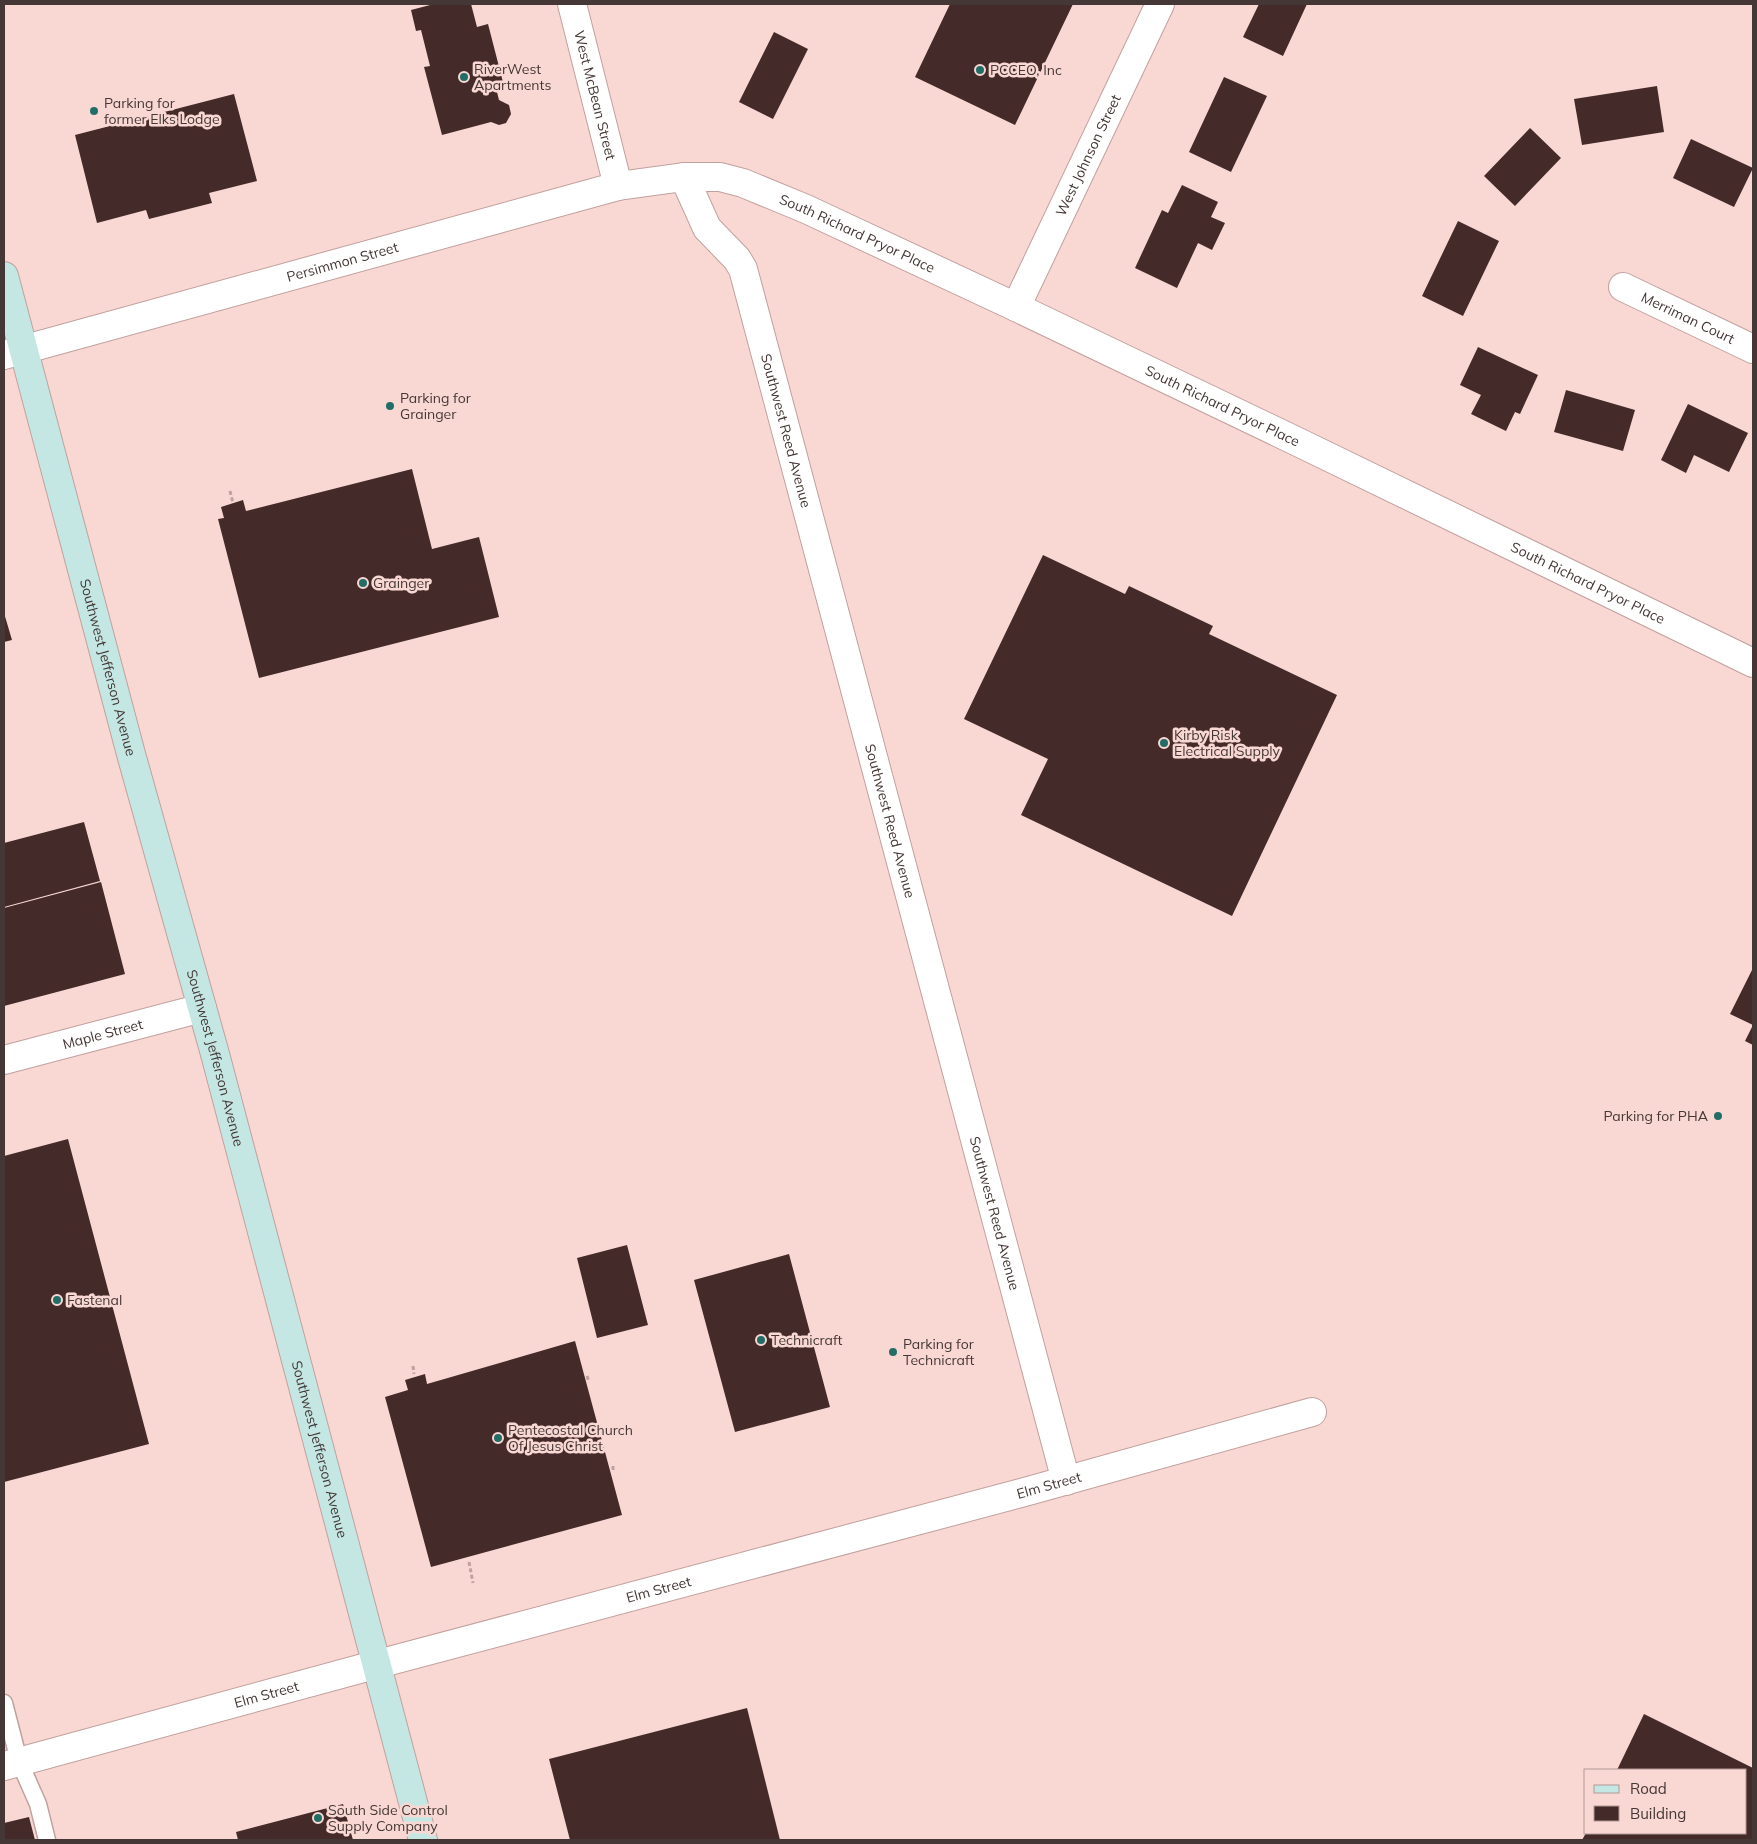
<svg xmlns="http://www.w3.org/2000/svg" width="1757" height="1844" font-family="Mulish,sans-serif">
  <style>
    .building { fill: #442b29 }
    .lines { fill: none; stroke-linecap: round; stroke-linejoin: round }
    .service-casing { stroke: #c0a19e; stroke-width: 19 }
    .minor-casing { stroke: #c0a19e; stroke-width: 30 }
    .secondary-casing { stroke: #c0a19e; stroke-width: 30 }
    .path { stroke: #bda29f; stroke-width: 3; stroke-dasharray: 4 2.5; stroke-linecap: butt }
    .service { stroke: #fff; stroke-width: 16 }
    .minor { stroke: #fff; stroke-width: 28 }
    .secondary { stroke: #c4e7e4; stroke-width: 28 }
    .poi-dot { fill: #236d67; stroke: #f9d8d4; stroke-width: 2 }
    .labels { text-anchor: middle; stroke-width: 5; stroke-linejoin: round; paint-order: stroke }
    .poi-label { font-size: 14px; fill: #443735; stroke: #f9d8d4; text-anchor: start }
    .street-label { font-size: 14px; fill: #443735; stroke: #f9d8d4 }
  </style>
  <rect width="100%" height="100%" fill="#f9d8d4"/>
  <path class="building" d="M434,4H471L477,27L488,24L504,86L496,88L499,100L509,105L511,114L506,123L499,125L491,122L442,135L424,67L430,66L421,30L416,31L411,10Z
    M950,4H1073L1015,125L915,77Z
    M1259,4H1307L1283,56L1243,37Z
    M774,32L808,49L773,119L739,102Z
    M1224,77L1267,96L1231,172L1189,152Z
    M1657,86L1664,132L1582,145L1574,99Z
    M234,94L257,181L209,193L212,203L149,219L146,210L97,223L75,135Z
    M1530,128L1561,158L1515,206L1484,176Z
    M1691,139L1753,168L1734,207L1673,178Z
    M1182,185L1218,202L1211,217L1225,223L1212,250L1198,243L1177,288L1135,268L1162,210L1168,213Z
    M1458,221L1499,241L1463,316L1422,296Z
    M1478,347L1538,375L1520,414L1515,412L1506,431L1471,414L1481,395L1460,385Z
    M1566,390L1635,410L1623,451L1554,432Z
    M1688,404L1748,433L1729,472L1694,455L1686,473L1661,460Z
    M412,469L432,549L479,537L499,617L259,678L218,519L224,518L221,507L243,500L246,511Z
    M1043,555L1125,594L1129,586L1213,626L1209,634L1337,695L1232,916L1021,815L1048,759L964,719Z
    M4,613L12,640L4,642Z
    M84,822L100,881L4,907V843Z
    M101,882L125,974L4,1006V908Z
    M1753,968V1045L1745,1041L1753,1025L1730,1014Z
    M68,1139L149,1444L4,1482V1156Z
    M627,1245L648,1325L597,1338L577,1258Z
    M789,1254L830,1407L735,1432L694,1280Z
    M575,1341L622,1515L431,1567L385,1397L408,1390L405,1380L425,1374L427,1384Z
    M747,1708L780,1840H570L549,1759Z
    M1644,1714L1753,1768V1840H1582L1586,1833H1746V1770H1617Z
    M343,1804L353,1840H238L236,1832Z
    M29,1817L35,1840H4V1823Z"/>
  <g class="lines">
    <defs>
      <path id="service" d="M4,1703L19,1761L38,1804L47,1840"/>
      <g id="minor">
        <path id="s1" d="M572,4L618,186"/>
        <path id="s2" d="M684,177L707,228L737,259L743,269L1066,1481"/>
        <path id="s3" d="M1623,287L1753,349"/>
        <path id="s4" d="M1016,307L1160,4"/>
        <path id="s5" d="M4,355L618,186L684,177H720L743,183L806,209L1016,307L1300,443L1753,663"/>
        <path id="s6" d="M4,1060L202,1008"/>
        <path id="s7" d="M4,1766L378,1664L1021,1493L1312,1412"/>
      </g>
      <g id="secondary">
        <path id="s8" d="M4,276L131,754L215,1054L423,1840"/>
      </g>
    </defs>
    <use href="#service" class="service-casing"/>
    <use href="#minor" class="minor-casing"/>
    <use href="#secondary" class="secondary-casing"/>
    <path class="path" d="M230,491L233,503
      M413,1366L414,1374
      M587,1376L589,1382
      M613,1466V1470
      M469,1562L473,1583"/>
    <use href="#service" class="service"/>
    <use href="#minor" class="minor"/>
    <use href="#secondary" class="secondary"/>
  </g>
  <g class="poi-dot">
    <circle cx="980" cy="70" r="5"/>
    <circle cx="464" cy="77" r="5"/>
    <circle cx="94" cy="111" r="5"/>
    <circle cx="390" cy="406" r="5"/>
    <circle cx="363" cy="583" r="5"/>
    <circle cx="1164" cy="743" r="5"/>
    <circle cx="1718" cy="1116" r="5"/>
    <circle cx="57" cy="1300" r="5"/>
    <circle cx="761" cy="1340" r="5"/>
    <circle cx="893" cy="1352" r="5"/>
    <circle cx="498" cy="1438" r="5"/>
    <circle cx="318" cy="1818" r="5"/>
  </g>
  <g class="labels">
    <g class="poi-label">
      <text x="474" y="74">RiverWest<tspan x="474" dy="16">Apartments</tspan></text>
      <text x="990" y="75">PCCEO, Inc</text>
      <text x="104" y="108">Parking for<tspan x="104" dy="16">former Elks Lodge</tspan></text>
      <text x="400" y="403">Parking for<tspan x="400" dy="16">Grainger</tspan></text>
      <text x="373" y="588">Grainger</text>
      <text x="1174" y="740">Kirby Risk<tspan x="1174" dy="16">Electrical Supply</tspan></text>
      <text x="1708" y="1121" text-anchor="end">Parking for PHA</text>
      <text x="67" y="1305">Fastenal</text>
      <text x="771" y="1345">Technicraft</text>
      <text x="903" y="1349">Parking for<tspan x="903" dy="16">Technicraft</tspan></text>
      <text x="508" y="1435">Pentecostal Church<tspan x="508" dy="16">Of Jesus Christ</tspan></text>
      <text x="328" y="1815">South Side Control<tspan x="328" dy="16">Supply Company</tspan></text>
    </g>
    <g class="street-label">
      <text dy="5" stroke="none"><textPath href="#s1" startOffset="94">West McBean Street</textPath></text>
      <text dy="5" stroke="none"><textPath href="#s4" startOffset="168">West Johnson Street</textPath></text>
      <text dy="5" stroke="none"><textPath href="#s5" startOffset="888">South Richard Pryor Place</textPath></text>
      <text dy="5" stroke="none"><textPath href="#s5" startOffset="351">Persimmon Street</textPath></text>
      <text dy="5" stroke="none"><textPath href="#s3" startOffset="72">Merriman Court</textPath></text>
      <text dy="5" stroke="none"><textPath href="#s5" startOffset="1292">South Richard Pryor Place</textPath></text>
      <text dy="5" stroke="none"><textPath href="#s2" startOffset="278">Southwest Reed Avenue</textPath></text>
      <text dy="5" stroke="none"><textPath href="#s5" startOffset="1698">South Richard Pryor Place</textPath></text>
      <text dy="5" stroke="none"><textPath href="#s8" startOffset="405">Southwest Jefferson Avenue</textPath></text>
      <text dy="5" stroke="none"><textPath href="#s2" startOffset="682">Southwest Reed Avenue</textPath></text>
      <text dy="5" stroke="none"><textPath href="#s6" startOffset="102">Maple Street</textPath></text>
      <text dy="5" stroke="none"><textPath href="#s8" startOffset="810">Southwest Jefferson Avenue</textPath></text>
      <text dy="5" stroke="none"><textPath href="#s2" startOffset="1088">Southwest Reed Avenue</textPath></text>
      <text dy="5" stroke="none"><textPath href="#s8" startOffset="1215">Southwest Jefferson Avenue</textPath></text>
      <text dy="5" stroke="none"><textPath href="#s7" startOffset="1082">Elm Street</textPath></text>
      <text dy="5" stroke="none"><textPath href="#s7" startOffset="678">Elm Street</textPath></text>
      <text dy="5" stroke="none"><textPath href="#s7" startOffset="272">Elm Street</textPath></text>
    </g>
  </g>
  <rect width="1757" height="1844" fill="none" stroke="#443735" stroke-width="10"/>
  <rect x="1584" y="1769" width="162" height="65" fill="#f9d8d4" stroke="#b19894"/>
  <rect x="1594" y="1785" width="25" height="8" fill="#c4e7e4" stroke="#b19894"/>
  <text x="1630" y="1794" font-size="15" fill="#443735">Road</text>
  <rect x="1594" y="1806" width="25" height="15" fill="#442b29" stroke="#b19894"/>
  <text x="1630" y="1819" font-size="15" fill="#443735">Building</text>
</svg>
